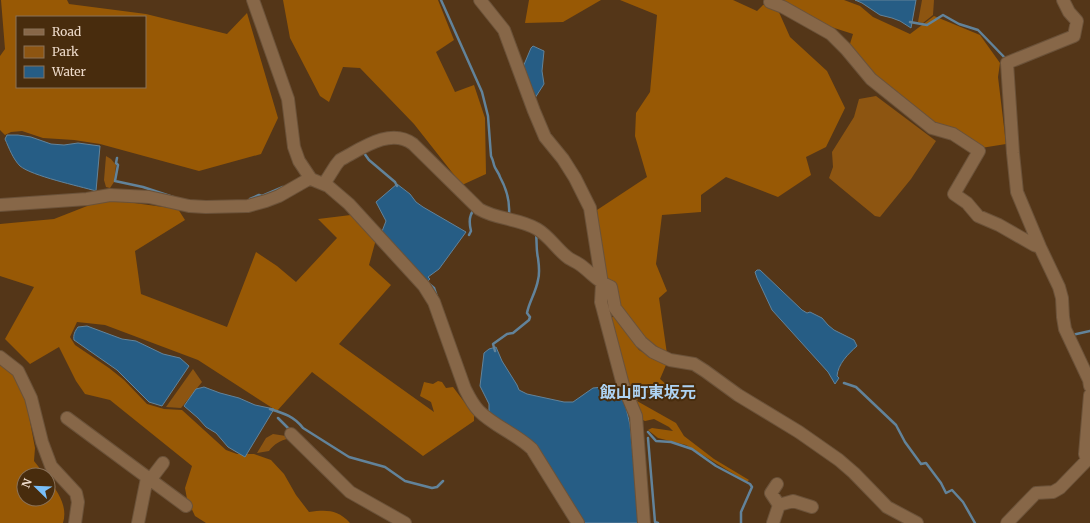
<svg xmlns="http://www.w3.org/2000/svg" width="1090" height="523" font-family="Merriweather,'Noto Sans JP',serif">
  <style>
    .green { fill: #8d5511 }
    .forest { fill: #985905; fill-rule: evenodd }
    .water { fill: #265d85; stroke: #62839a }
    .lines { fill: none; stroke-linecap: round; stroke-linejoin: round }
    .stream { stroke: #62839a; stroke-width: 2.5 }
    .minor-casing { stroke: #6b5239; stroke-width: 14 }
    .minor { stroke: #876748; stroke-width: 12 }
    .labels { text-anchor: middle; stroke-width: 4; stroke-linejoin: round; paint-order: stroke }
    .quarter-label { font-size: 16px; font-weight: bold; fill: #aed3f3; stroke: #482c0d }
  </style>
  <rect width="100%" height="100%" fill="#543618"/>
  <path class="green" d="M922,0H934L933,15L923,23L918,22Z
    M876,96L936,141L911,179L880,217L875,216L829,178L833,167L832,152L854,117L859,99Z
    M106,156L111,159L116,165L114,182L110,188L106,187L104,180Z
    M193,369L202,382L181,408L166,407Z
    M273,434L286,436L289,438C280,441 274,444 269,451L257,453L266,438Z"/>
  <path class="forest" d="M1,0H67L69,4L146,14L227,34L247,13L278,118L261,154L199,171L100,144L74,140L43,138L22,131L11,132L5,135L0,130V56L5,49ZM17,17H145V87H17Z
    M283,0H438L454,40L436,52L455,92L474,85L485,118L486,174L462,185L414,124L360,68L343,67L329,102L320,96L290,38Z
    M529,0H601L563,22L525,23Z
    M620,0H733L757,11L763,5H769L778,10L790,37L827,71L845,108L826,147L806,157L811,175L778,197L726,177L701,195V212L662,215L656,264L667,291L659,298L667,354L645,338L619,304L605,281L597,210L647,177L635,136L636,113L650,92L657,15Z
    M775,0H844L860,6L873,17L910,34L934,16L980,35L1000,63L998,77L1006,144L981,148L932,124L879,82L849,47L853,34L828,26Z
    M105,199L178,209L185,220L135,251L141,294L227,327L256,252L277,266L296,282L337,238L318,219L359,214L378,232L369,265L391,285L339,344L434,412L431,402L420,396L424,382L433,384L438,381L442,382L446,388L453,387L474,415V421L423,456L312,372L277,411L198,360L105,325L77,322L70,337L75,345L109,368L124,380L147,404L164,409L182,410L226,450L237,454H254L271,460L284,474L296,495L309,512C326,510 337,509 350,523H206L195,516L187,499L185,488L192,466L110,400L85,394L76,381L59,347L30,364L5,339L34,287L0,276V224L54,219Z
    M615,316L639,350L666,365L660,379L668,386L664,393L651,392L639,396L637,401L676,423L684,436L714,459L749,480L747,482L686,445L658,438L648,430L652,428L673,431L669,427L654,419L645,421L641,419L624,377L610,318Z
    M0,363L13,374L25,395L35,448L34,461L45,475H24V499H48V479C58,492 68,506 63,523H0Z"/>
  <path class="water" d="M855,0H916L911,28L900,21L892,18L880,15L862,3Z
    M533,46L544,51L542,71L544,84L535,98L523,67L531,48Z
    M7,135H18L31,137L51,144L64,145L78,143L100,146L96,191C79,186 32,176 20,166C13,159 9,148 5,139Z
    M397,184L410,194L416,202L423,207L466,232L439,269L428,277L430,279L426,283L381,234L386,221L376,202Z
    M757,270H760L802,310L807,313L810,312L822,318L828,325L834,330L854,340L857,346C848,354 838,364 837,376L839,378L835,384L828,372L772,310L757,278L755,272Z
    M87,326L122,339L136,341L163,354L180,358L189,366L162,406L149,402L117,370L74,340C73,335 75,331 78,327Z
    M496,347L502,361L517,385L519,390L527,394L564,402H573L593,388L614,386L623,393L620,397L624,399L630,425L640,523H582L546,463L489,415V404L480,386L484,353L489,349Z
    M204,387L220,393L239,398L255,405L274,409L245,457L228,447L216,433L206,427L198,418L184,406L196,389Z"/>
  <g class="lines">
    <path class="stream" d="M441,0L482,92L488,116L491,156C493,160 493,161 494,165C495,169 499,173 500,177C506,188 510,201 509,214
      M910,22L927,25L943,15L959,24L978,30L1006,59
      M364,153L369,160L395,182L397,186
      M117,158L116,163L118,165L115,181L143,187L173,197
      M249,202L250,199L259,195L262,196L283,187
      M469,235L471,231C469,223 469,215 474,210
      M428,283L434,288L437,297
      M1072,335L1090,331
      M495,351L493,344L507,334L513,333L529,320L530,317L527,313C529,302 536,292 538,280C540,273 539,265 538,258C536,250 537,241 536,233
      M844,383L856,387L896,425L905,442L921,464L926,463L941,483L946,493L952,490L963,502L975,523
      M270,409C283,413 294,416 303,428L349,457L385,467L405,481L432,488L437,487L443,481
      M278,418L290,430
      M648,432L656,441L671,442L692,449L716,466L750,484L752,487L741,512V523
      M648,438L655,522L658,523"/>
    <defs>
      <path id="minor" d="M253,0L288,99L294,147L299,161L311,179L328,186L349,204L424,286L434,302L465,389C469,397 473,405 479,411C494,426 516,434 532,449L578,523
        M480,0L504,30L534,111L545,137L563,159L575,178L590,208L602,284L601,302L623,385L636,416L644,523
        M1063,0L1069,12L1077,21L1074,36L1007,63L1013,153L1017,192L1040,247L1059,287L1062,298L1063,317L1065,329L1089,380L1090,386
        M770,2L783,7L831,34L846,49L871,79L932,128L953,134L979,151L954,194L967,203L978,216L999,225L1034,245L1040,247
        M324,184L336,165L340,160C361,149 390,127 413,144L479,209C497,220 519,218 537,229C549,236 556,248 566,256C570,260 575,261 579,264C591,272 597,282 611,287L615,308L641,342L653,352L670,360L694,364L705,371L738,395L799,432L839,460L854,473L887,507L917,523
        M0,205L87,199L110,195L149,197L189,206L206,207L248,206L266,201L279,196L307,180L311,179
        M0,357L18,371L31,398L42,442L51,466L76,493L78,502L75,523
        M67,418L186,506
        M291,434L350,492L405,523
        M1087,460L1085,454L1090,395
        M150,480L163,463
        M779,505L793,501L812,507
        M138,523L147,478
        M773,523L779,505L771,493L777,484
        M1007,523L1036,493L1053,492L1060,488L1090,457"/>
    </defs>
    <use href="#minor" class="minor-casing"/>
    <use href="#minor" class="minor"/>
  </g>
  <g class="labels">
    <g class="quarter-label">
      <text x="648" y="398">飯山町東坂元</text>
    </g>
  </g>
  <rect x="16" y="16" width="130" height="72" fill="#482c0d" stroke="#8a7259"/>
  <rect x="24" y="29" width="20" height="6" fill="#876748" stroke="#8a7259"/>
  <text x="52" y="36" font-size="12" fill="#eedbcb">Road</text>
  <rect x="24" y="46" width="20" height="12" fill="#8d5511" stroke="#8a7259"/>
  <text x="52" y="56" font-size="12" fill="#eedbcb">Park</text>
  <rect x="24" y="66" width="20" height="12" fill="#265d85" stroke="#8a7259"/>
  <text x="52" y="76" font-size="12" fill="#eedbcb">Water</text>
  <g transform="translate(36 487) rotate(293)"><circle r="19" fill="#482c0d" stroke="#8a7259"/>
  <path d="M0-3L7 15L0 10L-7 15Z" fill="#79bff8"/>
  <text y="-6" font-size="11" font-weight="bold" text-anchor="middle" fill="#eedbcb">N</text>
  </g>
</svg>
